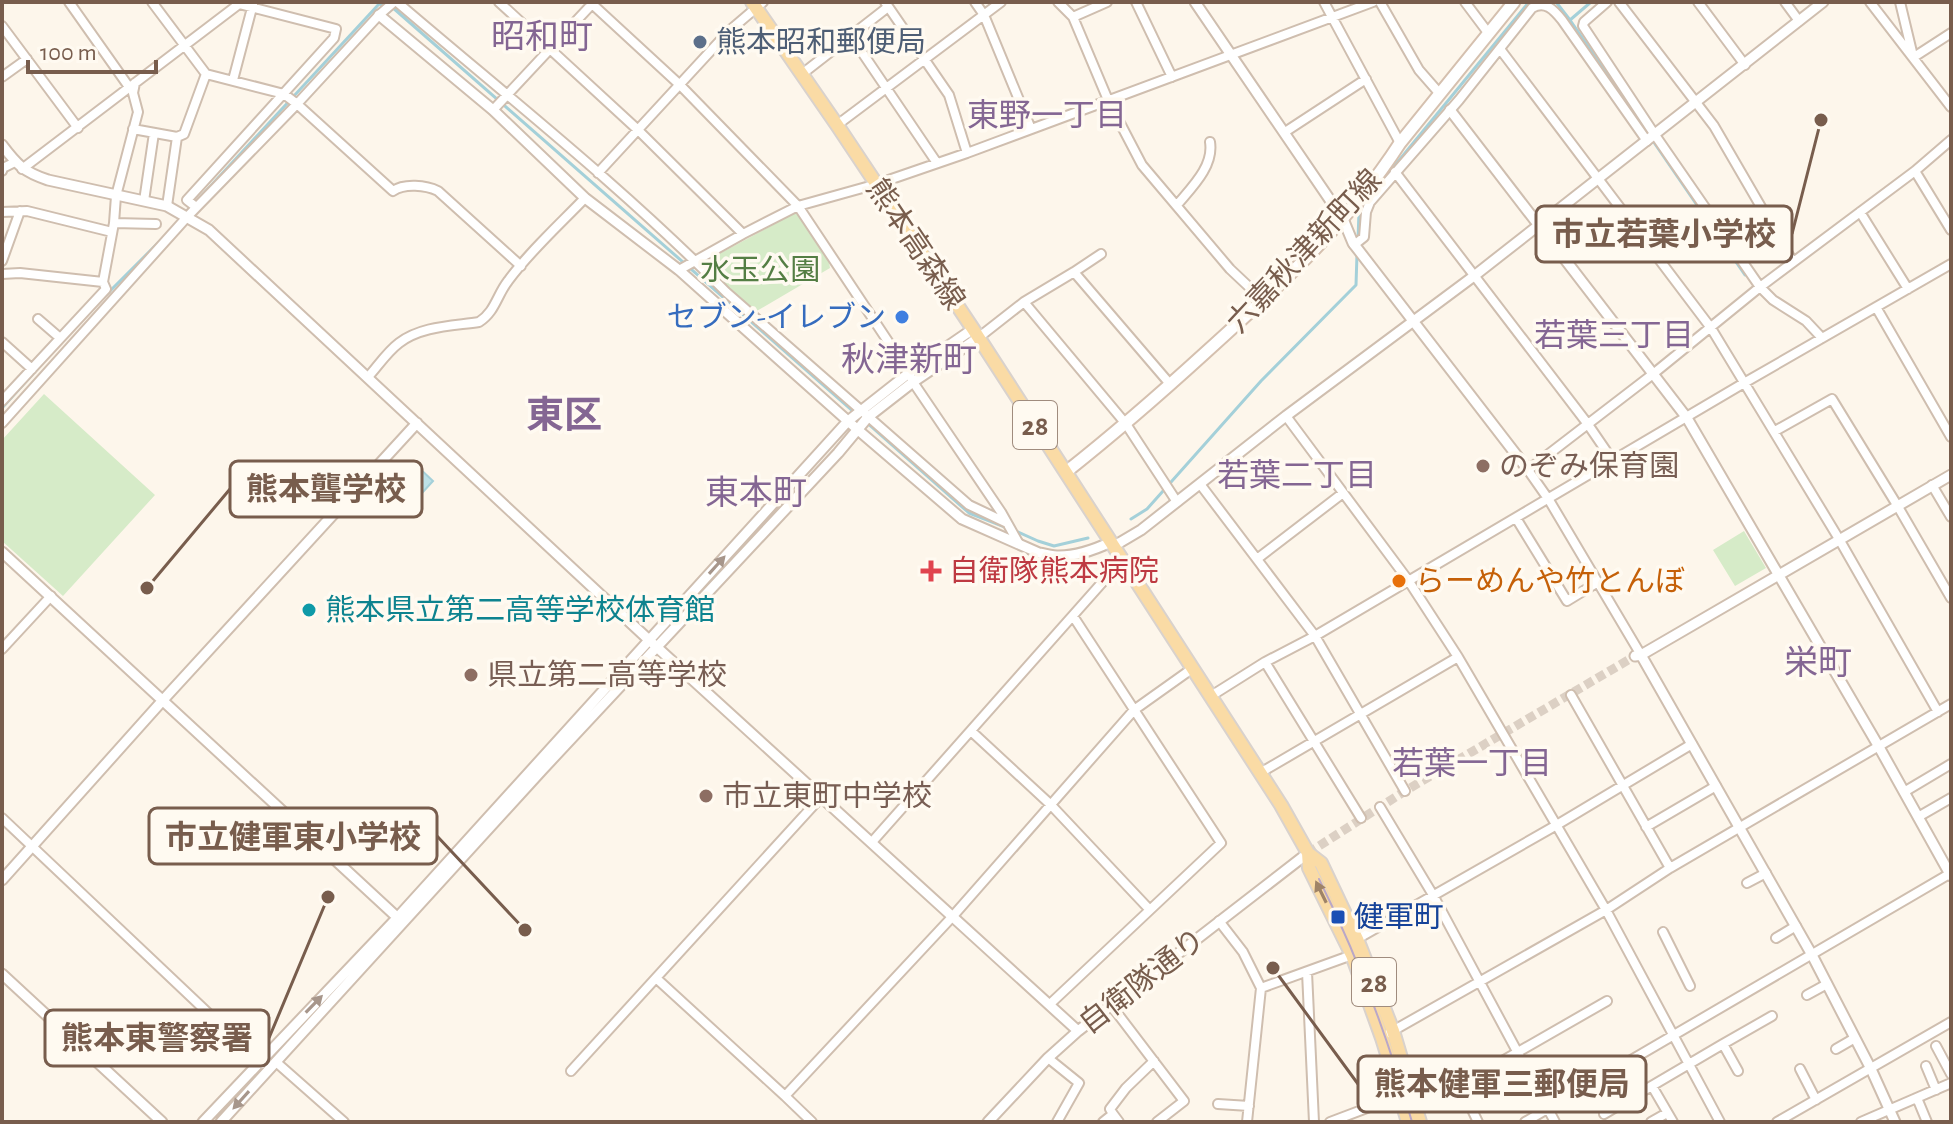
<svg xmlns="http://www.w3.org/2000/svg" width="1953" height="1124" font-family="'Alegreya Sans','Noto Sans JP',sans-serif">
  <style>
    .green { fill: #d6ebc8 }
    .water { fill: #bee1e7; stroke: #a4d0d9; stroke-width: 2 }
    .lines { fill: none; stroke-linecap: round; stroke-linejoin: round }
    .stream { stroke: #a4d0d9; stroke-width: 3 }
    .tertiary-tunnel { stroke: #dcd0c4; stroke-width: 9; stroke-dasharray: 9 4.5; stroke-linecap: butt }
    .minor-casing { stroke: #cfbeaf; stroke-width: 12 }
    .tertiary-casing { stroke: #cfbeaf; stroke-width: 13 }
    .secondary-casing { stroke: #d5c0af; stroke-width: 15 }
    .primary-casing { stroke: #d9d2cd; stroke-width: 16 }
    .minor { stroke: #fff; stroke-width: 8 }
    .tertiary { stroke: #fff; stroke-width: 9 }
    .secondary { stroke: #fff; stroke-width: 11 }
    .primary { stroke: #fadba5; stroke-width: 12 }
    .tram { stroke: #b9a7c8; stroke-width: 2 }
    .oneway { fill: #a7968b }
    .oneway2 { fill: #9f8367 }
    .service-dot { fill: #5c6f8a; stroke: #fffaf1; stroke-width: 3 }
    .shop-dot { fill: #3f7fe0; stroke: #fffaf1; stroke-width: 3 }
    .education-dot { fill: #8d6e63; stroke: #fffaf1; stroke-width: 3 }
    .health-dot { fill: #e0444e; stroke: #fffaf1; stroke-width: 3 }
    .food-dot { fill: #e8710a; stroke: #fffaf1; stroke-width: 3 }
    .culture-dot { fill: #0f9aa8; stroke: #fffaf1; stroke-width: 3 }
    .transit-dot { fill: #1a4fb4; stroke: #fffaf1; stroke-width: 3 }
    .labels { text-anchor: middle; stroke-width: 7; stroke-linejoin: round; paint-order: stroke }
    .shield { fill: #fffaf1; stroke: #a08c7e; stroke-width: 2 }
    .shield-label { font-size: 28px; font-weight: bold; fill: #785d4d }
    .service-label { font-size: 30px; fill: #4e5e75; stroke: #fffaf1; text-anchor: start }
    .street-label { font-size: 30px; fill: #785d4d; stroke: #fffaf1 }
    .park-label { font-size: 30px; fill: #547e44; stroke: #fffaf1 }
    .shop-label { font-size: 30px; fill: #366cbe; stroke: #fffaf1; text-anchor: end }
    .education-label { font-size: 30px; fill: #785e54; stroke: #fffaf1; text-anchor: start }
    .health-label { font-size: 30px; fill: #be3a42; stroke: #fffaf1; text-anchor: start }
    .food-label { font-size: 30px; fill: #c56008; stroke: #fffaf1; text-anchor: start }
    .culture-label { font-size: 30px; fill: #0d838f; stroke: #fffaf1; text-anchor: start }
    .transit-label { font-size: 30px; fill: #164399; stroke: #fffaf1; text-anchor: start }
    .neighbourhood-label { font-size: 32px; fill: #846693; stroke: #fffaf1 }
    .quarter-label { font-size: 34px; fill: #846693; stroke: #fffaf1 }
    .district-label { font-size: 38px; font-weight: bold; fill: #846693; stroke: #fffaf1 }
    .leader { fill: none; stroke: #785d4d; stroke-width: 3 }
    .callout-dot { fill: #785d4d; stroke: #fffaf1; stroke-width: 3 }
    .callout { fill: #fffaf1; stroke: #785d4d; stroke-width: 3 }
    .callout-label { font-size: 32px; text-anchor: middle; font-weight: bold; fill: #785d4d }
  </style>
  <rect width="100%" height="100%" fill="#fdf6eb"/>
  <path class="green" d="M795,213L799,216L829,262L830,268L755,312L704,265L706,261Z
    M44,394L155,495L63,596L2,541V440Z
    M1744,531L1766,568L1735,586L1713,550Z"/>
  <path class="water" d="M417,466L433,481L411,505L394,490Z"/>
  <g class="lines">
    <path class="stream" d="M1556,2L1570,20L1745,275
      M1570,20L1591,2
      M194,204L379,4L392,7L854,412
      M1358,239L1359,212L1364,203L1529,2
      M105,296L170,231
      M2,408L40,366
      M866,422L969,513L1005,527
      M1131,519L1147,509L1261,381L1356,285L1357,254
      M1016,531L1038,541L1054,546L1088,538"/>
    <path class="tertiary-tunnel" d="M1308,853L1405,791L1635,656"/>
    <defs>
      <path id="minor" d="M69,2L129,87
        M152,2L206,74L284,94L297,104L393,191C404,183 426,185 438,191L521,266
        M397,2C508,97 624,188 726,292L969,505L1007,523
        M499,2L638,130L743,234
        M590,2L680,85L798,206L909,373L913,382L1001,512L1019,544
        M885,2L949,95L967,153
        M975,2L984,15L1031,129
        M1058,2L1073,17L1108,100L1142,165L1230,269L1264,301
        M1136,2L1172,77
        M1324,2L1400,143
        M1380,2L1419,70L1440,94
        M1465,2L1489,34
        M1607,2L1584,22L1583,26L1655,135L1760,287L1773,300L1806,321L1822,338
        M1619,2L1714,126L1793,262
        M1698,2L1745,65
        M1785,2L1799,21
        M1870,2L1951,107
        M1900,2L1912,52
        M1073,17L1107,2
        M2,26L78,128
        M851,36L937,163
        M1500,49L1711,328L1839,539L1938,712
        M1914,57L1951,33
        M802,74L888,7
        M2,77L27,59
        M233,80L253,4
        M493,110L593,3
        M837,125L1001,2
        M133,129L177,137L167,206
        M1285,132L1366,79
        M177,137L184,134L206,74
        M22,169L239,4
        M2,171L3,168L15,162
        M1915,171L1951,230
        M1395,172L1587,423L1613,461
        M598,173L729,31L763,2
        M144,201L154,133
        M1177,205C1192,187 1214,166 1210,142
        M196,207L187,200L334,38L336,29L239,4L238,2
        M2,212L27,211L112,232
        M1860,212L1908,289
        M114,223L156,224
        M1354,245L1364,237L1366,212L1370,202L1459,100L1532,8C1545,0 1554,10 1562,20L1647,141
        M2,261L20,211
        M679,270L743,234L798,206L877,184L967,153L1373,2
        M1074,272L1101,254
        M2,274L20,273L103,282
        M1024,302L1126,424L1177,502
        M1876,307L1951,437
        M38,319L60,338
        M978,338L1024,302L1074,272L1170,384
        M2,342L32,369
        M368,377C378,366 387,352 399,343C421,326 453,326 479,322C495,312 497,295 508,281C529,252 560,224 585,198
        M2,401L106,289L103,282L114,223L116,196L138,112L133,93L135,83
        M1286,416L1408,580L1458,657L1606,910L1720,1122
        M2,423L187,217L297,104L379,15L394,2
        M1775,431L1832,399L1897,505L1951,598
        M1200,484L1315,636L1405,791
        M1932,485L1951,517
        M1516,518L1567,601L1598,582
        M1257,559L1343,493
        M2,649L51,596
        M1641,655L1549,500L1528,470L1653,374L1760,287L1915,171L1951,140
        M1265,662L1361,818
        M1571,695L1670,868
        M1211,696L1265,662L1315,636L1744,383L1951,264
        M971,731L1051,805L1149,909
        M1260,773L1458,657
        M1904,792L1951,764
        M1380,807L1433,895L1555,1122
        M1918,817L1951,798
        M2,818L262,1064
        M1646,827L1716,786
        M872,842L1123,559
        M1747,883L1766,873
        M1219,921L1243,952L1261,988L1247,1122
        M1663,932L1690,986
        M1776,938L1796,926
        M1307,972L1314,1122
        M656,978L785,1096L953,916L1134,710L1193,668
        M1261,988L1352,955L1357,939L1555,826L1692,744
        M1807,995L1827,984
        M1050,1004L1221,843L1073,616
        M1111,1005L1184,1101L1157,1122
        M1389,1033L1606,910L1670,868L1951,704
        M1723,1044L1772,1016
        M1936,1046L1951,1074
        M1836,1049L1855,1038
        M1048,1058L1079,1083L1057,1122
        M276,1062L344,1122
        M1926,1066L1936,1090
        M1800,1069L1816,1100
        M571,1071L822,796
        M1460,1085L1478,1122
        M1652,1086L1673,1122
        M785,1096L812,1122
        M1917,1098L1927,1122
        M1218,1104L1249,1106
        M1417,1110L1607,1001
        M1113,1114L1110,1109L1126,1088L1154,1061
        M1604,1114L1723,1044L1738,1071
        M1103,1122L1113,1114L1119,1122
        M1330,1122L1404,1094
        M1525,1122L1951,873
        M1651,1122L1667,1113
        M1777,1122L1951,1022
        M1861,1122L1951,1083"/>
      <path id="tertiary" d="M1195,2L1343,219L1353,243L1528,470
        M379,15L493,110L585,198L679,270L858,430L962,519L1039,553C1046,554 1053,556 1059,556C1076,556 1096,549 1111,542
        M1450,110L1687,418L1879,747L1951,876
        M2,145C17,165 24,172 48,180L167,206L209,230L649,640L1078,1031
        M1114,546L1141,530L1286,416L1474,276L1823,2
        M2,552L399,919
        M1641,655L1812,955L1871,1069L1895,1122
        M1635,656L1641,655L1951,475
        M2,880L163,700L417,423
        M2,974L162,1122
        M203,1122L397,918L848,421L909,373L973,329
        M221,1122L542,770L838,453L868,417L913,382L978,338
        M988,1122L1048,1058L1078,1031L1308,853"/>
      <path id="secondary" d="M1066,472C1114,434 1160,394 1205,353C1276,289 1348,224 1400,143L1514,2"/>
      <path id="primary" d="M752,2L837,125L973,329L1281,805L1308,853L1309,868L1352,955L1382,1038L1408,1122
        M1308,853L1321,863L1357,939L1393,1031L1420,1122"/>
    </defs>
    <use href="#minor" class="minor-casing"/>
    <use href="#tertiary" class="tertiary-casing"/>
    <use href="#secondary" class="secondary-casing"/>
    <use href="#primary" class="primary-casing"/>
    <use href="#minor" class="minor"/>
    <use href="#tertiary" class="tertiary"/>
    <use href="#secondary" class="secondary"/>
    <use href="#primary" class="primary"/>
    <path class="tram" d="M1319,879C1358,957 1388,1038 1412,1122"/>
  </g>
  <defs><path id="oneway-solid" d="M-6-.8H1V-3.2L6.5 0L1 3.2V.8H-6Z" transform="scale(2)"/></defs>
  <g class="oneway">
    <use href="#oneway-solid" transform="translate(717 565) rotate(-48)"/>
    <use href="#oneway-solid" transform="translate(314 1004) rotate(-46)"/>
    <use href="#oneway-solid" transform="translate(241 1100) rotate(132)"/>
  </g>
  <use class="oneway2" href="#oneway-solid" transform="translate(1321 892) rotate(-116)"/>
  <circle class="service-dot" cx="700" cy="42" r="8"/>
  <circle class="shop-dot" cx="902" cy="317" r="8"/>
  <g class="education-dot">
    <circle cx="1483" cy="466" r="8"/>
    <circle cx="471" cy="675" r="8"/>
    <circle cx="706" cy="796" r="8"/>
  </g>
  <path class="health-dot" d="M927 559h8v8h8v8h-8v8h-8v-8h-8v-8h8z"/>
  <circle class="food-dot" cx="1399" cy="581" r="8"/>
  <circle class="culture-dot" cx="309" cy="610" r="8"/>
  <rect class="transit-dot" x="1330" y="909" width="16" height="16" rx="4"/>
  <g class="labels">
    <g class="shield">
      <rect x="1013" y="401" width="44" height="48" rx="6"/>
      <rect x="1352" y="958" width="44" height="48" rx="6"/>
    </g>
    <g class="shield-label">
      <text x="1035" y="435">28</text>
      <text x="1374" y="992">28</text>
    </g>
    <g class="service-label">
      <text x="716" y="52">熊本昭和郵便局</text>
    </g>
    <g class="street-label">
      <text transform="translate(916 244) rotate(56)" y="10">熊本高森線</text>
      <text transform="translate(1304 251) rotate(-47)" y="10">六嘉秋津新町線</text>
      <text transform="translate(1142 981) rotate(-38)" y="10">自衛隊通り</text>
    </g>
    <g class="park-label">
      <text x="760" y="280">水玉公園</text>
    </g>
    <g class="shop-label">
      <text x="886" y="327">セブン-イレブン</text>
    </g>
    <g class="education-label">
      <text x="1499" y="476">のぞみ保育園</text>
      <text x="487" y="685">県立第二高等学校</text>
      <text x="722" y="806">市立東町中学校</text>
    </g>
    <g class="health-label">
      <text x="949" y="581">自衛隊熊本病院</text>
    </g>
    <g class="food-label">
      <text x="1415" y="591">らーめんや竹とんぼ</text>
    </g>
    <g class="culture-label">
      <text x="325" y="620">熊本県立第二高等学校体育館</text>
    </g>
    <g class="transit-label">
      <text x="1354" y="927">健軍町</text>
    </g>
    <g class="neighbourhood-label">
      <text x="1047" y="126">東野一丁目</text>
      <text x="1614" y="346">若葉三丁目</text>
      <text x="1297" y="486">若葉二丁目</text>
      <text x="1472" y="774">若葉一丁目</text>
    </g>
    <g class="quarter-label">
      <text x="542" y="48">昭和町</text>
      <text x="909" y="371">秋津新町</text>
      <text x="756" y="504">東本町</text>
      <text x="1818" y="674">栄町</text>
    </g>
    <g class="district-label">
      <text x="564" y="428">東区</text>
    </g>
  </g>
  <path class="leader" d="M1821 120L1792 234M147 588L230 489M525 930L437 836M328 897L269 1038M1273 968L1358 1084"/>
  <g class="callout-dot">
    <circle cx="1821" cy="120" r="8"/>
    <circle cx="147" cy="588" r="8"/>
    <circle cx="525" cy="930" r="8"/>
    <circle cx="328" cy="897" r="8"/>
    <circle cx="1273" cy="968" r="8"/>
  </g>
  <g class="callout">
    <rect x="1536" y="206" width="256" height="56" rx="8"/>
    <rect x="230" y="461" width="192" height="56" rx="8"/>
    <rect x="149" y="808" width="288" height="56" rx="8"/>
    <rect x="45" y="1010" width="224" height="56" rx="8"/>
    <rect x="1358" y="1056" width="288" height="56" rx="8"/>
  </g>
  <g class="callout-label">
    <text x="1664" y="245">市立若葉小学校</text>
    <text x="326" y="500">熊本聾学校</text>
    <text x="293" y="848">市立健軍東小学校</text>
    <text x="157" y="1049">熊本東警察署</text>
    <text x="1502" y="1095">熊本健軍三郵便局</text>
  </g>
  <rect width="1953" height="1124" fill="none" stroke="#785d4d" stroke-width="8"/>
  <path d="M28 60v12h128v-12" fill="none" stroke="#785d4d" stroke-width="4"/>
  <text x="40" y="60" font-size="24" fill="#785d4d" stroke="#fffaf1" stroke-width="6" paint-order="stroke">100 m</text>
</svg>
